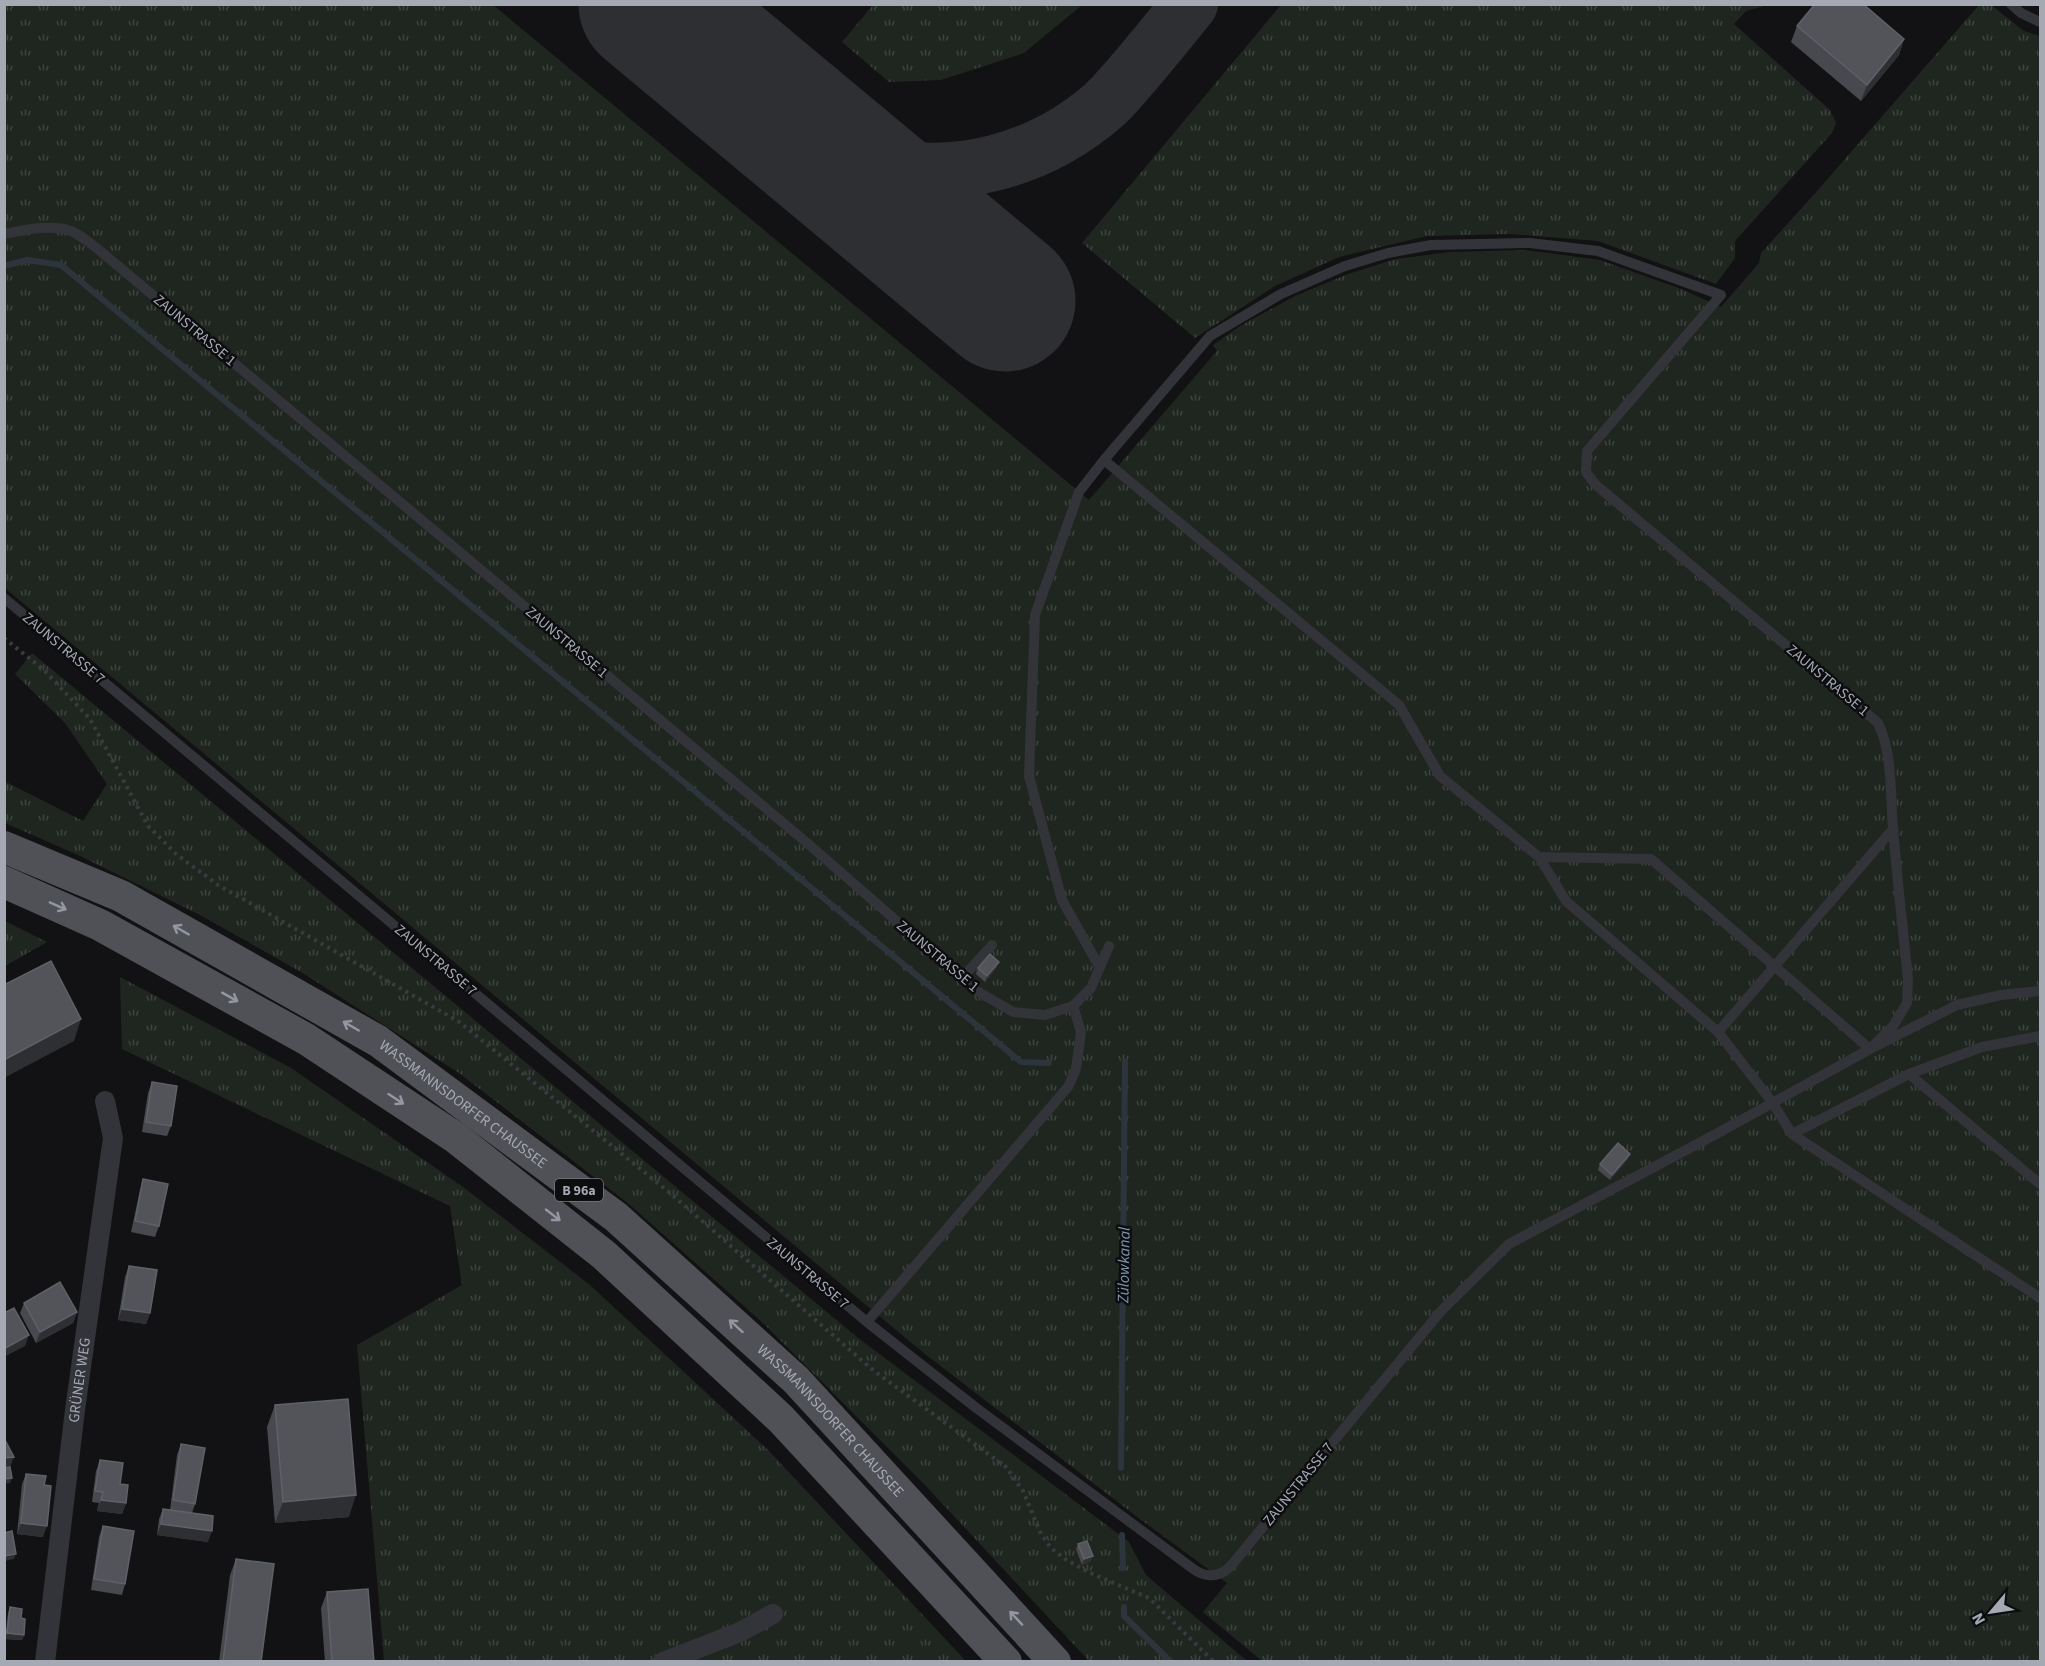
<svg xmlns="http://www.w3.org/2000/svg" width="2045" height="1666" font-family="'Source Sans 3',sans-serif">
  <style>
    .grass { fill: url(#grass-tufts) }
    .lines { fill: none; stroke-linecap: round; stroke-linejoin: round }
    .stream { stroke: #2c353c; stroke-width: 6 }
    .taxiway { stroke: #2e2f33; stroke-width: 56 }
    .runway { stroke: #2e2f33; stroke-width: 141 }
    .path { stroke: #3a3b40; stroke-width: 4; stroke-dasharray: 3 4.5; stroke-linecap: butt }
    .lane { stroke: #333439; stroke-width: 10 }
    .street { stroke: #333439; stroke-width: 20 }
    .primary { stroke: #505157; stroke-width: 32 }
    .wall { fill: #48494f }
    .shaded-wall { fill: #2e2f33 }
    .building { fill: #52545a; stroke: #5f6168; stroke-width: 1.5 }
    .oneway { stroke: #9397a1 }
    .labels { text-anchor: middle; stroke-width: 5; stroke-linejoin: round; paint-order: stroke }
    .shield { fill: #0d0d0f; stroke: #777a82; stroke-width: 1.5 }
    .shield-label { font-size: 14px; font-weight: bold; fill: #a4a9b4 }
    .street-label { font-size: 15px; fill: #a4a9b4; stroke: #0d0d0f }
    .water-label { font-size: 16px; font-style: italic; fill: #7c96ae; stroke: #0d0d0f }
  </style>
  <defs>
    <pattern id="grass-tufts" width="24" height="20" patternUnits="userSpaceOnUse" patternTransform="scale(1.5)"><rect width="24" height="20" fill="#1f2620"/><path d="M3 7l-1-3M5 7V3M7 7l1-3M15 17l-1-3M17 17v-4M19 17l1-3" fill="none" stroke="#3d433e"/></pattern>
  </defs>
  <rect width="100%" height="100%" fill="#121214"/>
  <path class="grass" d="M4,5H493L1089,500L1217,351L1213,345L1240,326L1295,296L1348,274L1396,259L1450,252L1525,250L1600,260L1681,289L1721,307L1759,263L1761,253L1818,190L1979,5H1991L2024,31L2040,36V1661H1262L1203,1612L1227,1583L1136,1516L925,1354L5,588Z
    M873,5V4L1082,5L1024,53L941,80L889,82L842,42Z
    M1281,5H1768L1746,11L1734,24L1830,110L1836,123L1832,133L1735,241V258L1716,284L1598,241L1511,234L1427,236L1339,257L1275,286L1195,338L1082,243Z
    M32,653L857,1337L1129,1542L1146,1575L1247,1661H1089L924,1484L763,1323L629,1204L459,1073L301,972L200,915L78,855L5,823L4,781L83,821L107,784L65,723L15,674Z
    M4,921L7,922L47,942L5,966Z
    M120,977L291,1068L463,1187L590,1285L767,1449L966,1661H384L357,1345L462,1285L450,1206L122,1049Z"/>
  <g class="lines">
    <path class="stream" d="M4,266L27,260L61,265L1021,1062L1049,1063
      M1121,1468L1125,1062
      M1122,1535L1123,1568
      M1124,1607V1616L1171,1662"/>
    <path class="taxiway" d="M797,129C806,134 815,141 824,146C839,154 856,158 871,163C954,184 1040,161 1104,105C1113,97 1121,87 1129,78C1150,54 1170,29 1190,4"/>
    <path class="runway" d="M649,4L1005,301"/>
    <path class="path" d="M4,638L44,670L90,719L148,826L176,854L218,885L458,1021L670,1193L874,1371L1006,1467L1023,1491L1041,1534L1051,1548L1065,1559L1088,1572L1149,1598L1214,1662"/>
    <path class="lane" d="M2011,4L2021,13L2040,22
      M4,234C25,230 50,224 71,231C81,235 91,244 99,250L806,842L977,991L1013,1012L1045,1015L1073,1006L1091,988L1109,946
      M1104,460L1399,705L1440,776L1539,857L1651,859L1870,1049L1957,1005L2001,995L2040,991
      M4,598L867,1322L975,1407L1192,1568C1205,1578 1218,1578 1230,1567L1441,1311L1509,1244L1718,1133L1870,1049L1893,1026L1907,1003L1908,980C1903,929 1897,878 1893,828C1890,793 1893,754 1878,723L1595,484L1586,472L1587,451L1721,295L1598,251L1530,243L1431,245L1388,253L1345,266L1281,294L1210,336L1104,460L1079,492L1035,615L1029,776L1062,900L1100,968
      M1539,857L1566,901L1718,1032L1772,1102L1792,1134L2040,1298
      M962,978L992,945
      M1718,1032L1893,829
      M1909,1074L2040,1184
      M1792,1134L1909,1074L1982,1047L2040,1036
      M867,1322L1068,1087L1076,1069L1081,1032L1073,1006"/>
    <g class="street">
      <path id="s1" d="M45,1662L75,1410L113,1138L105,1101"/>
      <path d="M663,1662L740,1632L773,1614"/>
    </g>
    <g class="primary">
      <path id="s2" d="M4,847L121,896L378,1041L616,1217L796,1380L1055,1662"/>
      <path d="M4,882L100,925L306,1039L456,1138L604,1255L781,1419L1006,1662"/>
    </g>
  </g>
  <path class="wall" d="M1797,26L1904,39L1899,55L1861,101L1791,42Z
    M997,967L985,982L976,974L978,968Z
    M152,1082L171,1126L167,1136L142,1132L148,1093Z
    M1628,1159L1610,1180L1598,1170L1600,1164Z
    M143,1179L159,1226L155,1237L131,1232L140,1190Z
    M129,1266L150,1313L146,1324L118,1320L125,1277Z
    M24,1303L77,1312L73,1323L36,1343L20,1313Z
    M275,1405L349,1517L275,1523L267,1427Z
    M181,1444L195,1504L192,1513L208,1542L157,1535L159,1519L163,1509L170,1510L177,1455Z
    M100,1460L120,1484L126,1503L122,1514L97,1511L99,1503L92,1502L96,1471Z
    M26,1474L44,1485L43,1537L17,1534L22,1484Z
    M103,1526L125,1584L122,1595L91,1590L99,1537Z
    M1078,1544L1091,1561L1082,1565L1076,1549Z
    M236,1559L261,1662H219L230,1575Z
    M327,1592L374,1662H325L321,1608Z
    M10,1607L24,1635L22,1640L5,1639L8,1613Z"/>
  <path class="shaded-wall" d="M1904,39L1899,55L1861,101L1867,85Z
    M999,962L997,967L985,982L987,976Z
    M81,1019L74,1041L4,1078V1060Z
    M1630,1154L1628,1159L1610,1180L1612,1175Z
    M122,1309L150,1313L146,1324L118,1320Z
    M77,1312L73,1323L36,1343L40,1332Z
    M29,1335L25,1346L4,1357V1349Z
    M14,1457L8,1473H4V1458Z
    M12,1478L10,1483L4,1484V1479Z
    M356,1495L349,1517L275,1523L283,1502Z
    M101,1500L126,1503L122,1514L97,1511Z
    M21,1523L47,1526L43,1537L17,1534Z
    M161,1524L212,1531L208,1542L157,1535Z
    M16,1554L14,1559L4,1561V1556Z
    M1093,1556L1091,1561L1082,1565L1084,1559Z
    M7,1633L24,1635L22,1640L5,1639Z"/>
  <path class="building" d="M1815,4H1863L1904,39L1867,85L1797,26Z
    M990,954L999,962L987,976L978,968Z
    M51,961L81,1019L4,1060V985Z
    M152,1082L177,1086L171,1126L146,1122Z
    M1618,1143L1630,1154L1612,1175L1600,1164Z
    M143,1179L168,1184L159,1226L135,1221Z
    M129,1266L157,1270L150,1313L122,1309Z
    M60,1282L77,1312L40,1332L24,1303Z
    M14,1308L29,1335L4,1349V1313Z
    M348,1399L356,1495L283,1502L275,1405Z
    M4,1438L14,1457L4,1458Z
    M181,1444L205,1448L195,1504L173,1500Z
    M100,1460L123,1463L120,1484L128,1485L126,1503L101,1500L103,1492L95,1491Z
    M10,1467L12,1478L4,1479V1468Z
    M26,1474L46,1476L44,1485L51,1486L47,1526L21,1523Z
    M163,1509L213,1516L212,1531L161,1524Z
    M103,1526L134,1531L125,1584L94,1579Z
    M12,1531L16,1554L4,1556V1533Z
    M1087,1541L1093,1556L1084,1559L1078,1544Z
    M236,1559L274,1564L261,1662H223Z
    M368,1589L374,1662H332L327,1592Z
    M10,1607L22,1609L21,1618L25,1619L24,1635L7,1633Z"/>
  <defs><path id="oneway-shaft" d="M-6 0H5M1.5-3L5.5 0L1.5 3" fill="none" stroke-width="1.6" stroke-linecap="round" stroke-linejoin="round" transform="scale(1.5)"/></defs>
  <g class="oneway">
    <use href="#oneway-shaft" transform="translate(58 906) rotate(24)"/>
    <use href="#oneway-shaft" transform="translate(181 930) rotate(-150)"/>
    <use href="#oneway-shaft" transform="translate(230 997) rotate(29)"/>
    <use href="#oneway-shaft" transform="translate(351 1026) rotate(-150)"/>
    <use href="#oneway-shaft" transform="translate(396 1099) rotate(33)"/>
    <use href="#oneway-shaft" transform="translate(553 1215) rotate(38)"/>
    <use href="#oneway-shaft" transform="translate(736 1326) rotate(-138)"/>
    <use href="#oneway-shaft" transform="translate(1016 1618) rotate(-133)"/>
  </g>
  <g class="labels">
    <rect class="shield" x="555" y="1179" width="48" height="22" rx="4.5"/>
    <g class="shield-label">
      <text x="579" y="1195">B 96a</text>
    </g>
    <g class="street-label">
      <text transform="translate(195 330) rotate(40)" y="5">ZAUNSTRASSE 1</text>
      <text transform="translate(567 642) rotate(40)" y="5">ZAUNSTRASSE 1</text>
      <text transform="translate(64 648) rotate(40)" y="5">ZAUNSTRASSE 7</text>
      <text transform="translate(1828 680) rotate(40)" y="5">ZAUNSTRASSE 1</text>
      <text transform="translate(938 956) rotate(40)" y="5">ZAUNSTRASSE 1</text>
      <text transform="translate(436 960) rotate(40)" y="5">ZAUNSTRASSE 7</text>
      <text dy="5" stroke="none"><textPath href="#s2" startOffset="528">WASSMANNSDORFER CHAUSSEE</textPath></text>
      <text transform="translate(808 1273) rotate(40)" y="5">ZAUNSTRASSE 7</text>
      <text dy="5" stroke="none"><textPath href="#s1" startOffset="284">GRÜNER WEG</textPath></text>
      <text dy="5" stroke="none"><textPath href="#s2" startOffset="1014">WASSMANNSDORFER CHAUSSEE</textPath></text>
      <text transform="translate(1298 1484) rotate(-51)" y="5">ZAUNSTRASSE 7</text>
    </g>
    <g class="water-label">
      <text transform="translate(1123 1265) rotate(-89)" y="6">Zülowkanal</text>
    </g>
  </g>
  <rect width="2045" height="1666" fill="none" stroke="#a4a9b4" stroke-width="12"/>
  <g transform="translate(1991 1612) rotate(241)" stroke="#0d0d0f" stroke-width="4.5" paint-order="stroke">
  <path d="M0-4.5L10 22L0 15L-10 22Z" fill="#a4a9b4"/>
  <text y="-9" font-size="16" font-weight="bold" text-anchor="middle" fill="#a4a9b4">N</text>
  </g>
</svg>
